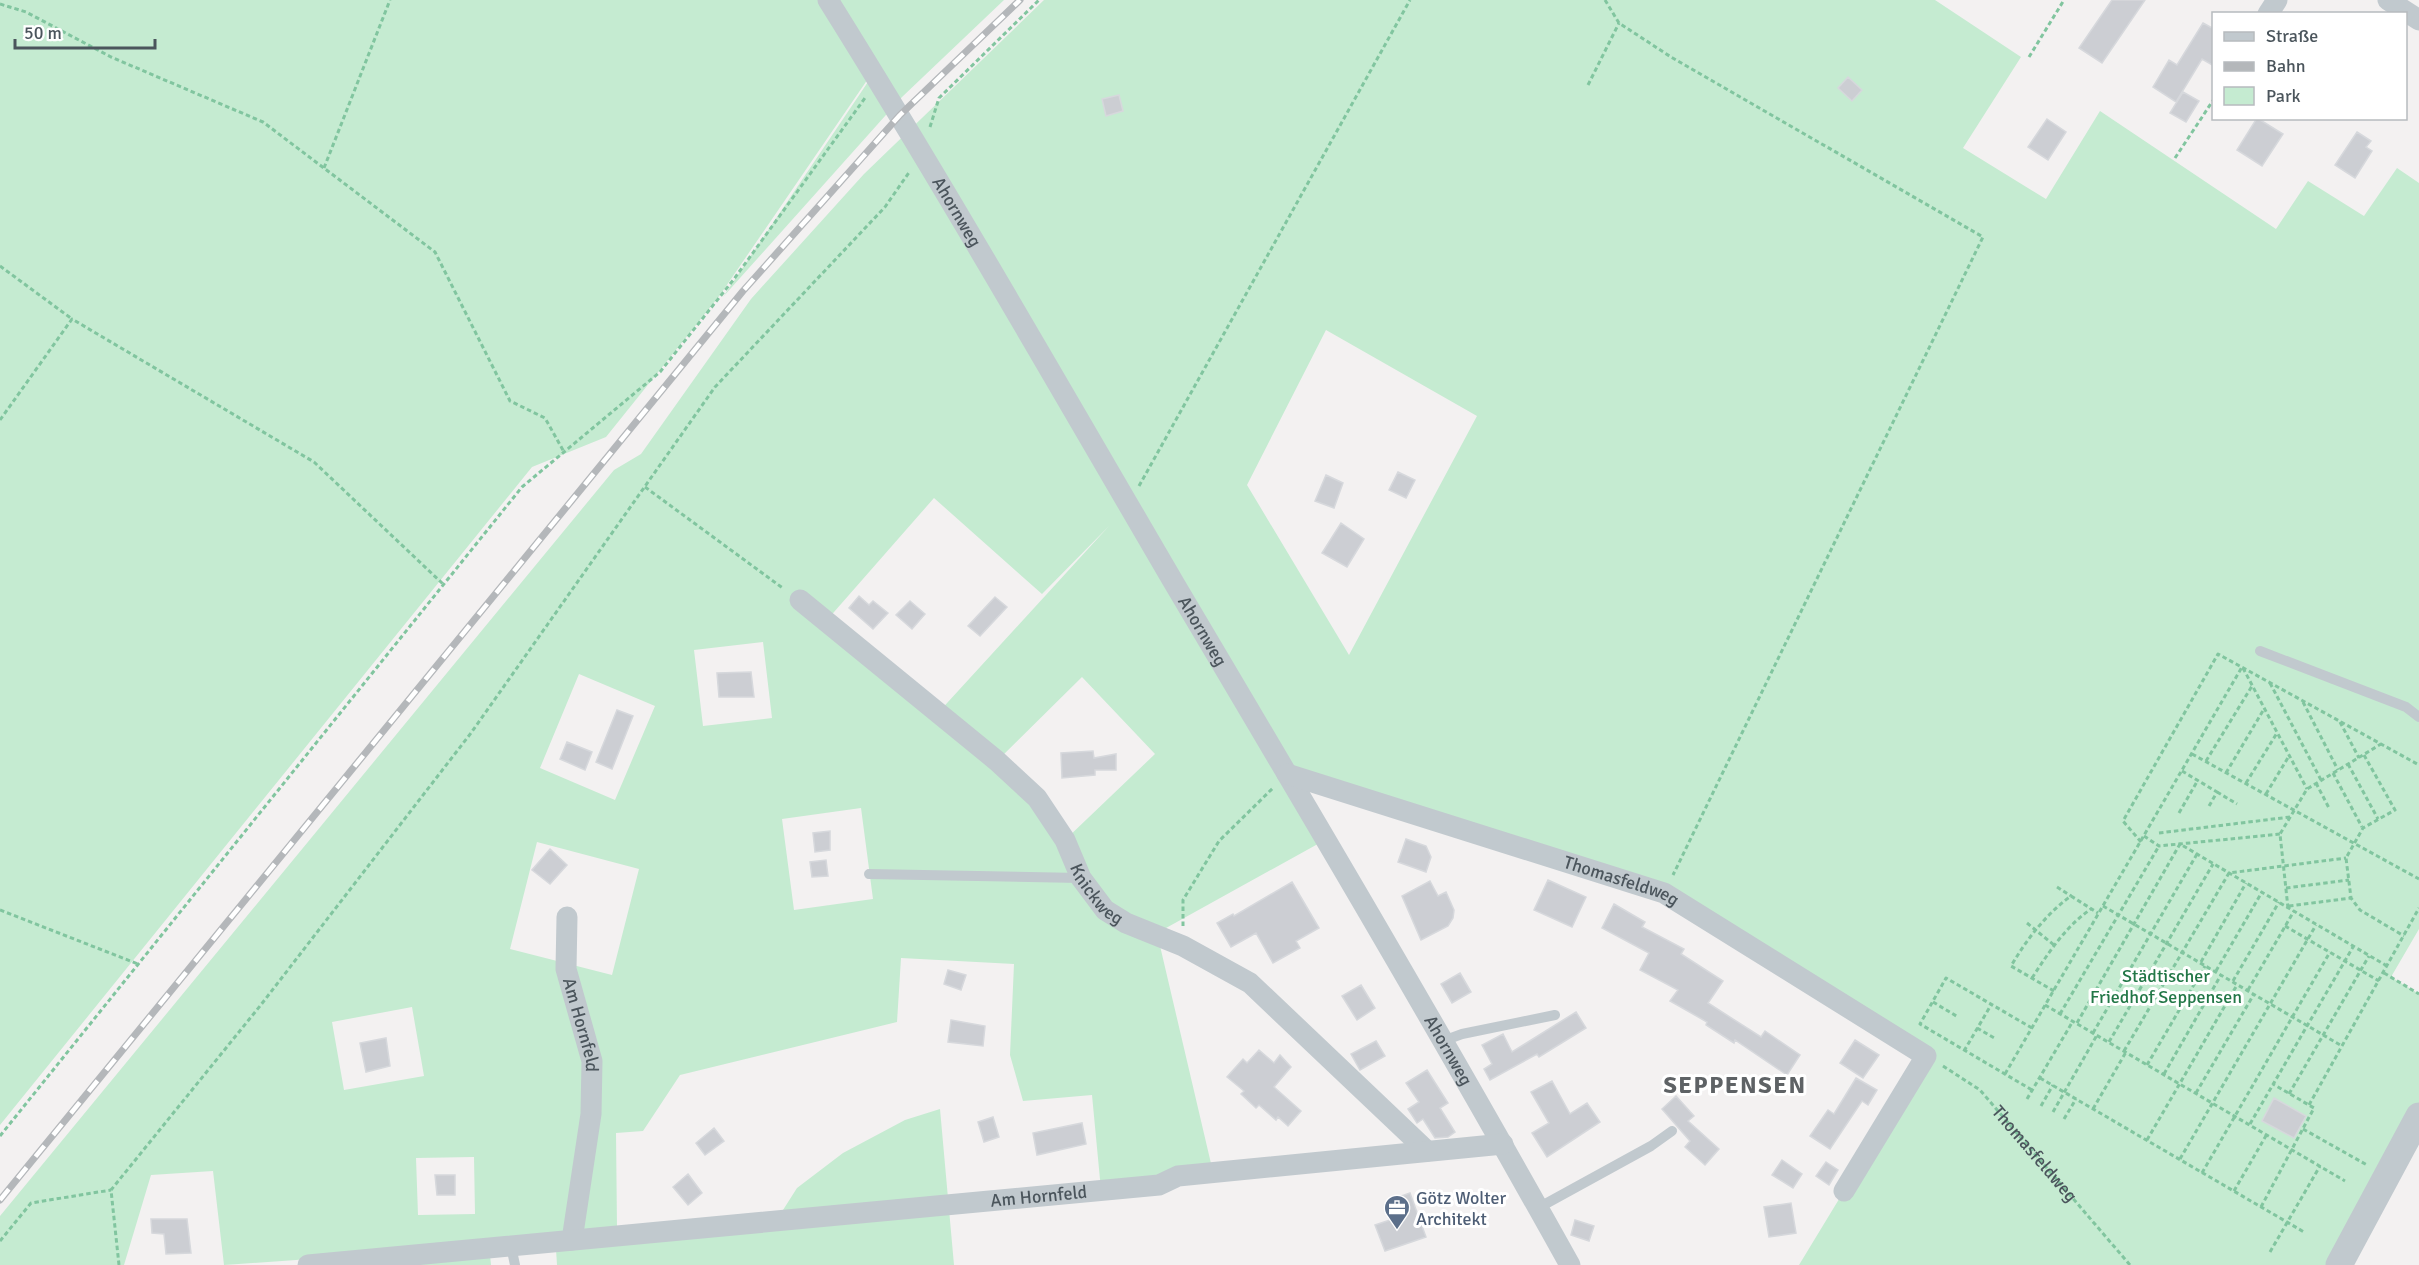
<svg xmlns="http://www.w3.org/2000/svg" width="2419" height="1265" font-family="Signika,sans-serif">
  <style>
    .green { fill: #c5ebd1; fill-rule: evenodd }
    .building { fill: #ccced3; stroke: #d6d8dc; stroke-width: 1.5 }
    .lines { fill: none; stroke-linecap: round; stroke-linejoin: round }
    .path { stroke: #81c59f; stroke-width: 3; stroke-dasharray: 4.5 3; stroke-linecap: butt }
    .service { stroke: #c1c9ce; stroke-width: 10 }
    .minor { stroke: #c1c9ce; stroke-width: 21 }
    .tertiary { stroke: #c1c9ce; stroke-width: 27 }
    .rail-casing { stroke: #b4b7ba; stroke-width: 7 }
    .rail { stroke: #fff; stroke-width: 4.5; stroke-dasharray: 14; stroke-linecap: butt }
    .labels { text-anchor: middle; stroke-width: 6; stroke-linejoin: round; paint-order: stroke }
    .street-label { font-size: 18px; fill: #4b555c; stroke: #fff }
    .park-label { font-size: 18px; fill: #227747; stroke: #fff }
    .service-label { font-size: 18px; fill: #4e5e75; stroke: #fff; text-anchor: start }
    .district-label { font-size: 24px; font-weight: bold; letter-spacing: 1.5px; fill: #5e6265; stroke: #fff }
  </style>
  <rect width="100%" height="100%" fill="#f3f1f1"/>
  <path class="green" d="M0,0H825L872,73L720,295L606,437L532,467L0,1125Z
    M828,0H1004L902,97L723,297L874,73Z
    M1044,0H1935L2021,57L1963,148L2046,199L2100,111L2276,229L2308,181L2364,216L2397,168L2419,183V929L2391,977L2419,994V1116L2339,1265H1799L1926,1056L1664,893L1288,774L1325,840L1157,933L1213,1172L1101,1190L1092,1095L1023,1101L1010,1055L1014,964L901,958L897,1022L680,1075L643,1131L616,1133L617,1228L296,1260L224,1265L213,1171L151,1175L124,1265H0V1216L614,470L641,454L751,299L864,174ZM1326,330L1477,416L1349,655L1247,485ZM934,498L1042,594L1109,526L937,714L827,620ZM763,642L772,718L703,726L694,650ZM579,674L655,706L615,800L540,768ZM1082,677L1155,754L1065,840L997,761ZM861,808L873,899L794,910L782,819ZM537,842L639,869L612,975L510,949ZM412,1007L424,1076L344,1090L332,1022ZM474,1157L475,1214L418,1215L416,1158Z
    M940,1109L954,1265H557L556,1249L776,1221L797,1188L843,1153L905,1120Z
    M490,1255L491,1265H378Z"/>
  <path class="building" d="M2112,0H2145L2102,63L2079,48Z
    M2203,23L2214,29V66L2202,59L2176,102L2153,87L2169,60L2177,65Z
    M1848,77L1862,90L1852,101L1838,88Z
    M2183,92L2199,101L2186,122L2170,113Z
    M1119,95L1123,111L1106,116L1102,99Z
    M2257,118L2283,134L2262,166L2237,150Z
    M2047,119L2066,132L2048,160L2028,147Z
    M2357,132L2371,141L2366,147L2372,151L2355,178L2335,165Z
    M1398,472L1415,480L1406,498L1389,490Z
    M1326,475L1343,483L1334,508L1315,501Z
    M1341,523L1364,539L1347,567L1322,553Z
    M859,596L869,605L873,601L888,613L873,629L849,608Z
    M995,597L1007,607L980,636L968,626Z
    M910,601L925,614L912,629L896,615Z
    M751,672L754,697H719L717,673Z
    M617,710L633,716L612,769L596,762Z
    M567,742L592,752L585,770L560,759Z
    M1093,751L1094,758L1116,754V770H1095V775L1062,778L1061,753Z
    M830,831V850L815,852L813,833Z
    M1406,839L1426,846L1431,857L1426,872L1398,862Z
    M550,849L567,865L550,884L532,870Z
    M826,860L828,876L812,877L810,862Z
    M1548,880L1586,897L1572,927L1534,910Z
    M1430,881L1438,896L1446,892L1454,910L1453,918L1448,926L1421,940L1402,896Z
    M1292,882L1319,928L1296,941L1300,948L1273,963L1256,933L1231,947L1217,923L1233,914L1234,916Z
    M1614,904L1645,922L1642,927L1684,949L1681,954L1723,981L1708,1003L1761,1037L1765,1031L1800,1055L1787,1075L1735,1040L1734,1043L1706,1025L1707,1022L1670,1001L1678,990L1640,970L1649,953L1602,928Z
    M948,970L966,975L961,990L944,984Z
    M1460,973L1471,992L1452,1003L1441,984Z
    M1361,985L1375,1008L1357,1020L1342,996Z
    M1576,1012L1586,1028L1539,1057L1537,1054L1490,1080L1484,1069L1492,1064L1482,1045L1503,1034L1512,1052Z
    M951,1020L985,1026L983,1046L948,1042Z
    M386,1038L390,1066L366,1072L360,1043Z
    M1855,1040L1879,1055L1863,1078L1840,1063Z
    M1376,1041L1385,1056L1360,1070L1351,1054Z
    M1259,1050L1274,1063L1280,1055L1291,1067L1274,1087L1301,1111L1288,1126L1278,1117L1276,1120L1259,1105L1256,1108L1241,1094L1244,1091L1227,1077L1243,1059L1247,1063Z
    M1427,1070L1448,1103L1440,1108L1455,1132L1448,1137L1435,1138L1423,1119L1417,1123L1408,1109L1419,1102L1406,1083Z
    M1856,1078L1877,1090L1868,1105L1862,1101L1830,1149L1810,1136L1828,1110L1834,1114Z
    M1552,1081L1570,1114L1587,1103L1600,1122L1547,1157L1532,1133L1549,1123L1531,1092Z
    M1676,1096L1694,1116L1688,1121L1719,1149L1705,1165L1685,1147L1690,1141L1662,1109Z
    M2274,1098L2306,1116L2294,1138L2262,1121Z
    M993,1117L999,1137L984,1142L978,1122Z
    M1082,1123L1086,1144L1037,1155L1033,1133Z
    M714,1128L724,1141L705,1155L696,1143Z
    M1782,1160L1802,1174L1793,1188L1772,1175Z
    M1826,1162L1838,1170L1829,1185L1816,1176Z
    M688,1174L702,1193L688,1205L673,1187Z
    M435,1175H455V1195H437Z
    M1410,1193L1426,1237L1385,1251L1375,1225L1399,1217L1393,1199Z
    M1791,1203L1796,1233L1769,1237L1764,1207Z
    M151,1219H187L191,1253L166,1254L164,1234L152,1233Z
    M1575,1220L1594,1226L1589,1241L1571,1235Z"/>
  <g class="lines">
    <g class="path">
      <path d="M1605,0L1619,23L1671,57L1983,237L1673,875"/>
      <path d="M0,4L26,12L111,57L263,122L435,252L510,401L545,418L564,452"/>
      <path d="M2029,57L2064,0"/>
      <path d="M1588,85L1619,23"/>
      <path d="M930,127L939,98L1039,0"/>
      <path d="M2175,158L2214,99"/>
      <path d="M324,168L390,0"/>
      <path d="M0,266L72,319"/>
      <path d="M0,420L72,319L314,462L443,584"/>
      <path d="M1139,486L1410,0"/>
      <path d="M645,487L784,589"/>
      <path d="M2243,668L2307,789"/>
      <path d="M2270,683L2321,780"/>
      <path d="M2303,702L2338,770"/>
      <path d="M2340,722L2359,758"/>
      <path d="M2192,754L2419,879"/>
      <path d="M2364,755L2395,810L2363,828L2346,858L2351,898L2360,910L2404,936"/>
      <path d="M2206,761L2252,686"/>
      <path d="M2348,764L2378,819"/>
      <path d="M2182,771L2217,792L2208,808"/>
      <path d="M2226,773L2264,709"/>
      <path d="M2333,773L2362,827"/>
      <path d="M2246,783L2277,733"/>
      <path d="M2316,783L2329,808"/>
      <path d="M2217,792L2237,804"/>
      <path d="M2266,794L2289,756"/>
      <path d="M2179,813L2198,780"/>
      <path d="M2159,833L2290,817"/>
      <path d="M2144,836L2159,846L2280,834"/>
      <path d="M2141,842L2123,821L2218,654L2419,765"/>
      <path d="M2057,887L2071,896"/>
      <path d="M2286,888L2349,880"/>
      <path d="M2103,906L2342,1046"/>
      <path d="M2289,906L2351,898"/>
      <path d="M2288,908L2280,834L2307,789L2381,744"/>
      <path d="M0,910L138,964"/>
      <path d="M2027,923L2054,945"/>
      <path d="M1183,926V900L1219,841L1273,788"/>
      <path d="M2285,926L2379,981"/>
      <path d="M2201,962L2246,883"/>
      <path d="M2216,971L2262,892"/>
      <path d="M2384,973L2419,994"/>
      <path d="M2032,978C2049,952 2065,927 2091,909"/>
      <path d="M2233,981L2279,902"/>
      <path d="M2248,990L2294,911"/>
      <path d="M2054,991L2011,966C2027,939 2046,914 2071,896L2098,913"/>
      <path d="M1933,1002L1958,1017"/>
      <path d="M2045,1005L2345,1181"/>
      <path d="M2060,1014L2159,846"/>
      <path d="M2077,1023L2180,844L2387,966"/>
      <path d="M1977,1028L1996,1039"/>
      <path d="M2032,1028L1946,978L1920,1024L2032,1090"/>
      <path d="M2093,1033L2197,854"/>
      <path d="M2109,1042L2213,864"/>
      <path d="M1964,1051L1991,1005"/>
      <path d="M2124,1051L2229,873L2346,858"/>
      <path d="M2147,1065L2205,966"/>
      <path id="s1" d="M1943,1066L1980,1090L2130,1265"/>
      <path d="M2005,1074L2242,667"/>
      <path d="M2164,1074L2221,975"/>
      <path d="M2040,1078L2304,1232"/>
      <path d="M2196,1093L2254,994"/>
      <path d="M2289,1094L2369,956"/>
      <path d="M2027,1099L2073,1021"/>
      <path d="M2309,1105L2419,908"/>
      <path d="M2041,1106L2053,1085"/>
      <path d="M2093,1109L2126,1052"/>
      <path d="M2053,1112L2097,1035"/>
      <path d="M2064,1119L2076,1099"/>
      <path d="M2250,1124L2353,947"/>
      <path d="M2303,1129L2367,1165"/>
      <path d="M0,1136L522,487L660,372L734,279L865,98"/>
      <path d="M2147,1140L2237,985"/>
      <path d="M2180,1159L2316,925"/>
      <path d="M2202,1173L2330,952"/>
      <path d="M2234,1191L2267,1134"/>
      <path d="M2261,1207L2314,1108L2273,1084"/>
      <path d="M0,1241L31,1203L111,1190"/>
      <path d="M2270,1252L2320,1166"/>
      <path d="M119,1265L111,1190L260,1006L471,733L715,387L885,207L910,171"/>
    </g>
    <path class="service" d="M2260,651L2406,707L2419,717
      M869,874L1081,878
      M1443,1041L1462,1034L1555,1015
      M1538,1208L1651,1146L1672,1131
      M511,1246L515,1265"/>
    <g class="minor">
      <path id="s2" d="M828,0C948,192 1060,388 1174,583C1308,809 1442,1035 1570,1265"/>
      <path d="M2388,0L2419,20"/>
      <path d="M2268,14L2277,0"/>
      <path id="s3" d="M800,600L997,761L1037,798L1065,840L1081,878L1105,910L1126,923L1183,946L1250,983L1427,1151"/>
      <path id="s4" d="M1287,774L1664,893L1926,1056L1844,1191"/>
      <path id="s5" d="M567,917L566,969L592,1061L591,1114L572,1240"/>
      <path id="s6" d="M308,1265L1159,1185L1178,1176L1503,1144"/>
    </g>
    <path class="tertiary" d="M2339,1265L2419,1116"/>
    <defs>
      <path id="rail" d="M0,1200L743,291L900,115L1020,0"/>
    </defs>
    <use href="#rail" class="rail-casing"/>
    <use href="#rail" class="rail"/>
  </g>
  <defs>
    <symbol id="office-pin" viewBox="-11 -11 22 30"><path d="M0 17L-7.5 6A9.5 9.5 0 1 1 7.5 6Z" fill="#5c6f8a" stroke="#fff"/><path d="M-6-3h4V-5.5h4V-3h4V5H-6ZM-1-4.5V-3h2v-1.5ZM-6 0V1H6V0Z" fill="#fff"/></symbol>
  </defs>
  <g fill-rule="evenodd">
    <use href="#office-pin" x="1382" y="1193" width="30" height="40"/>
  </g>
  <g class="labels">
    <g class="street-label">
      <text dy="6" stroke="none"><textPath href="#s2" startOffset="248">Ahornweg</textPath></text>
      <text dy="6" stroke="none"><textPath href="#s2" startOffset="734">Ahornweg</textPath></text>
      <text dy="6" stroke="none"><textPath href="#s4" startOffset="351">Thomasfeldweg</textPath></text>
      <text dy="6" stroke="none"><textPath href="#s3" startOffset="423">Knickweg</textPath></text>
      <text dy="6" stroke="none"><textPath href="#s5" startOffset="110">Am Hornfeld</textPath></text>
      <text dy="6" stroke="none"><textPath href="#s2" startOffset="1220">Ahornweg</textPath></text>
      <text dy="6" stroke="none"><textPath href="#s1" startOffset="128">Thomasfeldweg</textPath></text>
      <text dy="6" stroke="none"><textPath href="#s6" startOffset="734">Am Hornfeld</textPath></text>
    </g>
    <g class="park-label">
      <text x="2166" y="982">Städtischer<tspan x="2166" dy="21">Friedhof Seppensen</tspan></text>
    </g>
    <g class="service-label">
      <text x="1416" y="1204">Götz Wolter<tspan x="1416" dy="21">Architekt</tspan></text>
    </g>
    <g class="district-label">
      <text x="1735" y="1093">SEPPENSEN</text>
    </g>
  </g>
  <rect x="2212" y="12" width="195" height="108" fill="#ffffff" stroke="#b7bbbe" stroke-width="1.5"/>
  <rect x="2224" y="32" width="30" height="9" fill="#c1c9ce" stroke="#b7bbbe" stroke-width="1.5"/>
  <text x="2266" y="42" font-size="18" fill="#4b555c">Straße</text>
  <rect x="2224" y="62" width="30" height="9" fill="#b4b7ba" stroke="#b7bbbe" stroke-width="1.5"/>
  <text x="2266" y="72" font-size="18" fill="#4b555c">Bahn</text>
  <rect x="2224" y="87" width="30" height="18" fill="#c5ebd1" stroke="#b7bbbe" stroke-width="1.5"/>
  <text x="2266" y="102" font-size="18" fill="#4b555c">Park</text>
  <path d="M15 39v9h140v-9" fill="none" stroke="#4b555c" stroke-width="3"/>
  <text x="24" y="39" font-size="18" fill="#4b555c" stroke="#ffffff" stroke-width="4.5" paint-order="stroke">50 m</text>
</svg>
